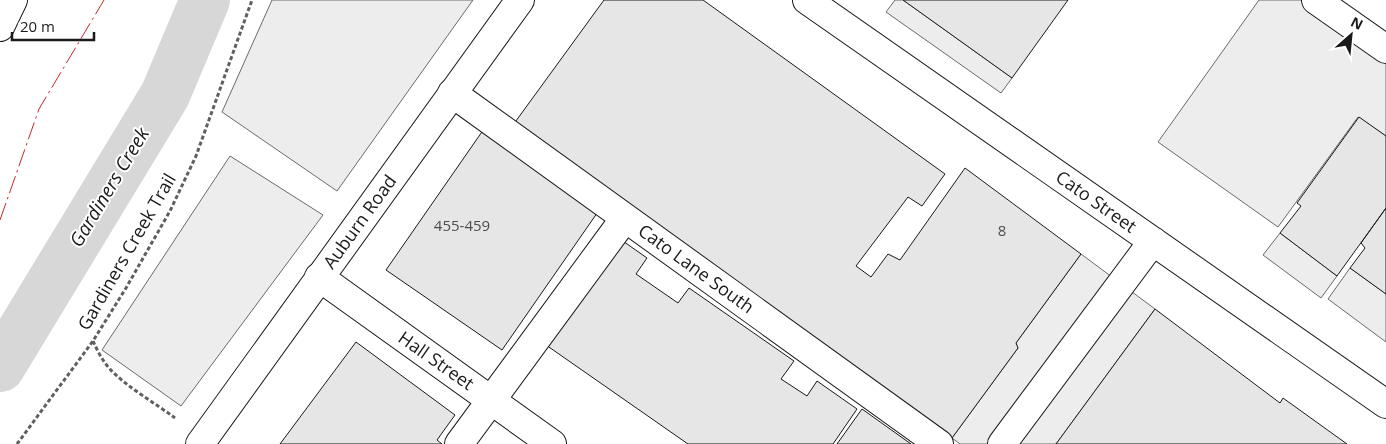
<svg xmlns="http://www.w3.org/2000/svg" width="1386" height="444" font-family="'Open Sans',sans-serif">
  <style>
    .built { fill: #ededed; stroke: #6a6a6a }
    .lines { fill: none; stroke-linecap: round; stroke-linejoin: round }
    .river { stroke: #d7d7d7; stroke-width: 50 }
    .building { fill: #e6e6e6; stroke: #1a1a1a }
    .minor-casing { stroke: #1a1a1a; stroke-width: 30 }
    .major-casing { stroke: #1a1a1a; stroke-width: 30 }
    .highway-casing { stroke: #1a1a1a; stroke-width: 30 }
    .path { stroke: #5f5f5f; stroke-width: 3; stroke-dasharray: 4 2.5; stroke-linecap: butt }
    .minor { stroke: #fff; stroke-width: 28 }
    .major { stroke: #fff; stroke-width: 28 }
    .highway { stroke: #fff; stroke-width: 28 }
    .power { stroke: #c62828; stroke-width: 1; stroke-dasharray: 18 4 2.5 4; stroke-linecap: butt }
    .labels { text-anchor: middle; stroke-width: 4; stroke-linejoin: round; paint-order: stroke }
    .number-label { font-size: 15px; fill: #4d4d4d }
    .street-label { font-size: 18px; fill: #1a1a1a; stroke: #fff }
    .water-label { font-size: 19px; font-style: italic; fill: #1a1a1a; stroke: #fff }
  </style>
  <rect width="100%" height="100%" fill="#fff"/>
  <path class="built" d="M272,0H473L337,191L222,112Z
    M895,0H903L1012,78L1001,93L886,12Z
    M1259,0H1311L1386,54V136L1358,117L1278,227L1158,142Z
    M230,156L323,215L181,406L102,350Z
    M1280,233L1337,276L1321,298L1263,255Z
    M1081,254L1155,309L1056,444H960L952,438L1018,348L1016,343Z
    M1350,268L1386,294V342L1328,299Z"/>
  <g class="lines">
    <path class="river" d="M0,367L165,95L205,0"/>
  </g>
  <path class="building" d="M604,0H703L945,174L922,206L908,197L856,266L871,277L888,254L900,260L965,168L1081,254L1016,343L1018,348L952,438L513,125Z
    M903,0H1068L1012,78Z
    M1359,117L1386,136V208L1337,276L1280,233L1301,206L1297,203Z
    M486,126L602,206L502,350L386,270Z
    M1386,208V294L1350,268L1365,248L1361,243Z
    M620,239L647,258L636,274L678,303L689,288L794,361L781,379L807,396L817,381L857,409L833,444H688L546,345Z
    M1155,309L1280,403L1283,398L1347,444H1056Z
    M356,342L455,415L437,440L442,444H280Z
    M862,409L911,444H837Z"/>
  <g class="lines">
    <defs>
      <path id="minor" d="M807,0L1386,404
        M1316,0L1386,49
        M452,93L939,444
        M319,277L552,444
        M459,444L625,218
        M1002,444L1153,241"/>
      <path id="major" d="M200,444L520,0"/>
      <path id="highway" d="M0,27L13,0"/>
    </defs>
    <use href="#minor" class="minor-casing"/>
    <use href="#major" class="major-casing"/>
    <use href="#highway" class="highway-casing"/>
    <path class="path" d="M93,341C97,350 102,360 109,368C125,386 155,403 175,418
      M17,444L93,341L126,288L170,211L196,156L252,0"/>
    <use href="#minor" class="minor"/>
    <use href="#major" class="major"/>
    <use href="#highway" class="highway"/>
    <path class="power" d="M0,220L39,109L104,0"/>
  </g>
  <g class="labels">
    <g class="number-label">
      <text x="462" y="231">455-459</text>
      <text x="1002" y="236">8</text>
    </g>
    <g class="street-label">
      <text transform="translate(1096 202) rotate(35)" y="6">Cato Street</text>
      <text transform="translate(360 222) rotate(-54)" y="6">Auburn Road</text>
      <text transform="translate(127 252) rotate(-60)" y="6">Gardiners Creek Trail</text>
      <text transform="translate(696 269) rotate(36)" y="6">Cato Lane South</text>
      <text transform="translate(436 361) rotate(35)" y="6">Hall Street</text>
    </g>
    <g class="water-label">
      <text transform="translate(109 187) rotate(-59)" y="7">Gardiners Creek</text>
    </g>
  </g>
  <g transform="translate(1351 35) rotate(27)" stroke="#ffffff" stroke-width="4" paint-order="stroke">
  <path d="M0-4L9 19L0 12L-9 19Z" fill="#1a1a1a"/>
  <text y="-8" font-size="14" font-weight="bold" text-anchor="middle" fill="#1a1a1a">N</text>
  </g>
  <path d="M12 32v8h82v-8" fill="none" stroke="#1a1a1a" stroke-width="2.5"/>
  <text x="20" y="32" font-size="15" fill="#1a1a1a" stroke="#ffffff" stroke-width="4" paint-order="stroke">20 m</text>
</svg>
